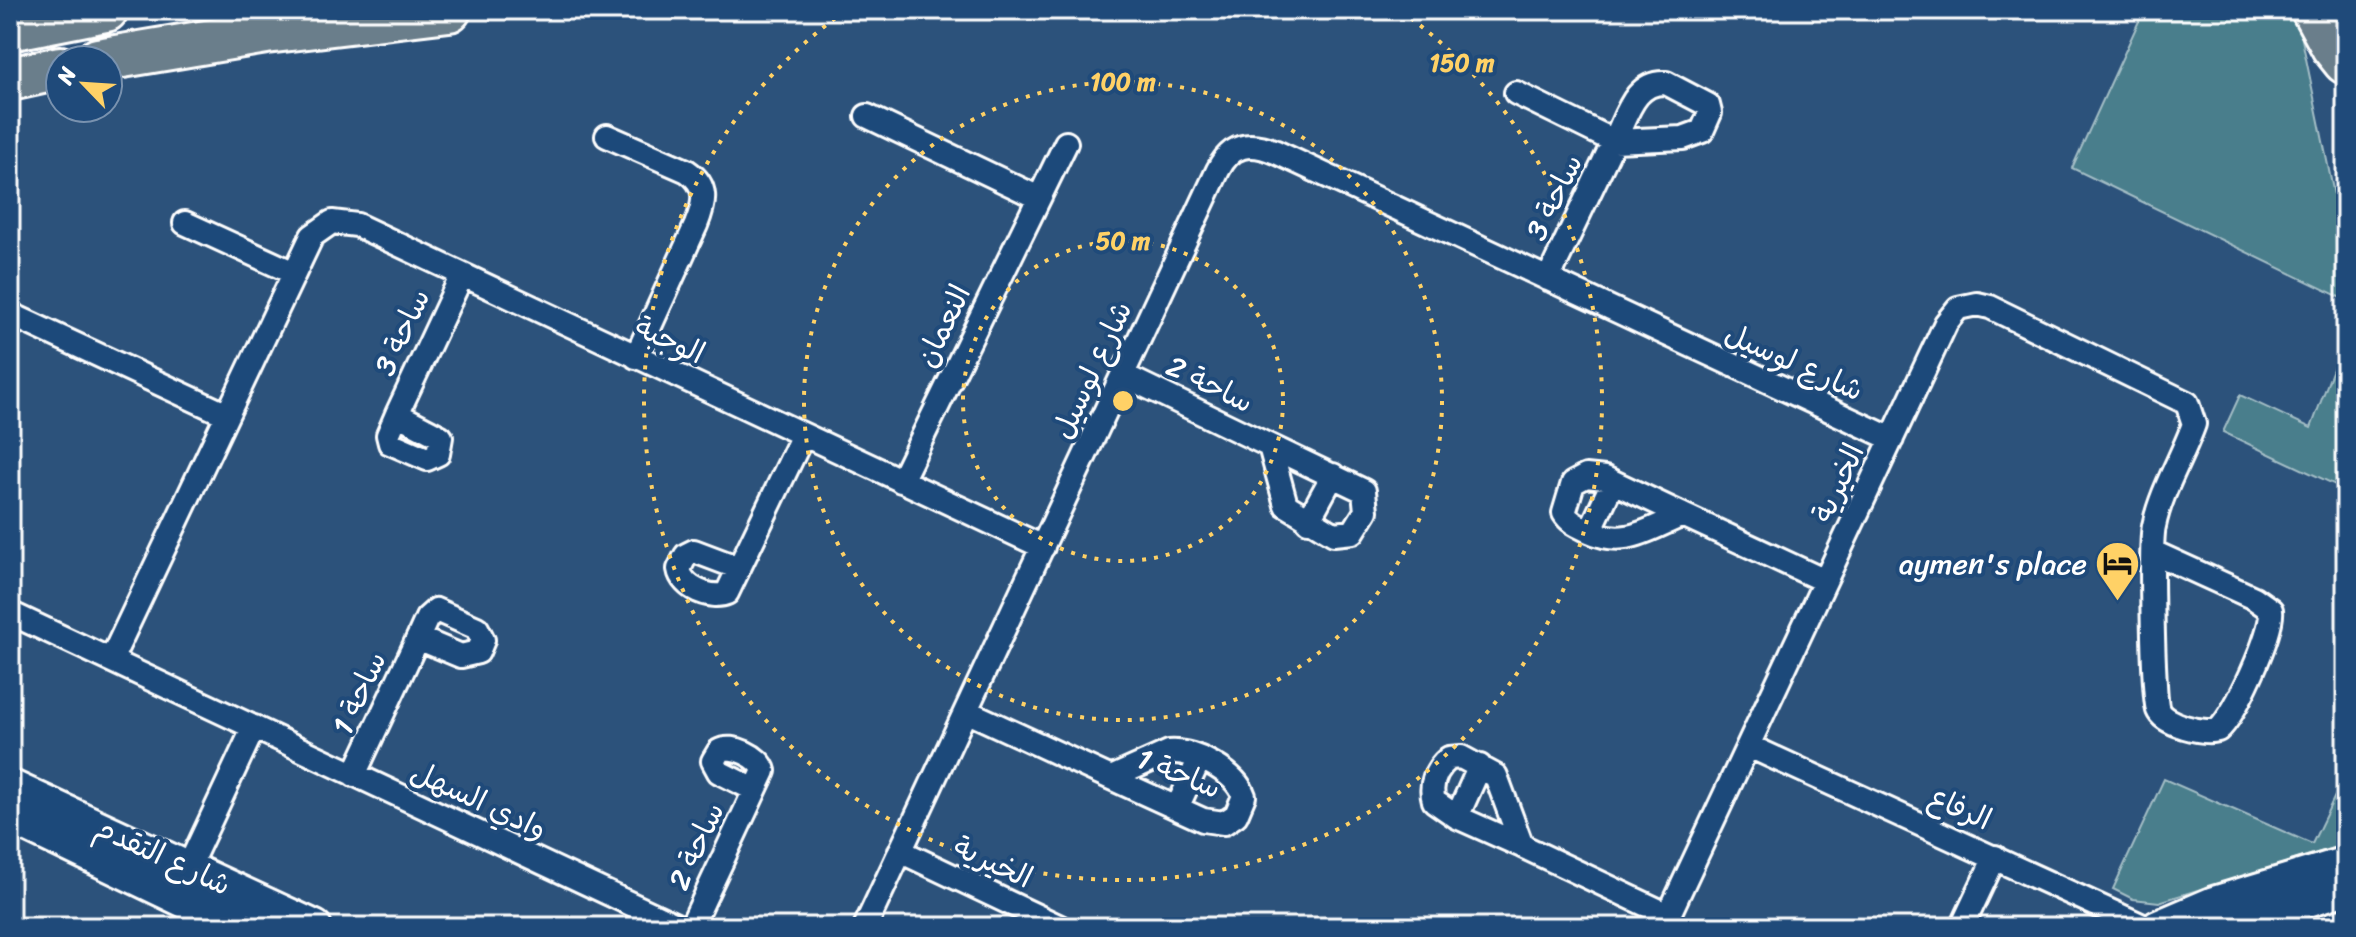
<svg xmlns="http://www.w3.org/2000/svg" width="2356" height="937" font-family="Sriracha,'Playpen Sans Arabic',sans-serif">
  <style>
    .green { fill: #4a7e8c; stroke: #a4bec6; stroke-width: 2 }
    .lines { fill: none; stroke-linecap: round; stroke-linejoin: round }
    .street-casing { stroke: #fff; stroke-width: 28 }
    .secondary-casing { stroke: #fff; stroke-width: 38 }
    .highway-casing { stroke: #fff; stroke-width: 48 }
    .street { stroke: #1f4a7a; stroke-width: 22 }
    .secondary { stroke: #1f4a7a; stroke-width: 32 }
    .highway { stroke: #6b7e8b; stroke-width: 42 }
    .ring { fill: none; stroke: #ffd166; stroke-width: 4; stroke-dasharray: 4 8 }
    .labels { text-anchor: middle; stroke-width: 8; stroke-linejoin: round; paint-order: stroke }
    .street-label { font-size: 30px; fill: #fff; stroke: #1f4a7a }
    .poi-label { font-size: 30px; fill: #fff; stroke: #1f4a7a; text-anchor: end }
    .centre { fill: #ffd166; stroke: #1f4a7a; stroke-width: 4 }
    .ring-label { font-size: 24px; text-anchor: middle; font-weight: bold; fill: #ffd166; stroke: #1f4a7a; stroke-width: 8; stroke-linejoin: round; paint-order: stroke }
  </style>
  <rect width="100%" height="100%" fill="#2c527b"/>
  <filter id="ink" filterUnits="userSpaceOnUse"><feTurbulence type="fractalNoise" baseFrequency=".0125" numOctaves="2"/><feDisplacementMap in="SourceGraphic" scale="16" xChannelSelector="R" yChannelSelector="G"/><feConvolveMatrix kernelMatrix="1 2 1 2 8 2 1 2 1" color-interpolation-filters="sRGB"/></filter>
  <g filter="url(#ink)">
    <path class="green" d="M2144,10H2296L2346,253V300L2072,168Z
      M2346,334V490L2223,432L2240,395L2311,428Z
      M2346,773V844L2159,902L2133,899L2113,889L2164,779L2312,844Z
      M2346,915V927H2302Z"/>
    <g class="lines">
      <defs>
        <path id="street" d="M1666,83L1708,105L1710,113L1702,131L1683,138L1614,141C1627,116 1634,81 1666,83Z
          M1516,93L1614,141L1548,279
          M867,116L1039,198
          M607,136L687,171C709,186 705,203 696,225L636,357
          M185,223L294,273
          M10,314L225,414
          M1123,375L1270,446
          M397,414L462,275
          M397,414L441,437L438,454L427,459L390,443L388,435Z
          M1270,446L1364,491L1366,511L1353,532L1334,534L1286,505Z
          M1586,476L1605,478L1683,515C1648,529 1626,548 1589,531C1579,526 1570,523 1564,513L1573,483Z
          M901,481L1066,143
          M1683,515L1825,581
          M1308,521L1333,475
          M1590,531L1613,482
          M739,568L694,551L686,555L679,569C682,588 711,600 727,593L803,435
          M436,610L477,628L483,640L478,652L461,656L418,638L427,618Z
          M10,613L680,927
          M111,660L312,236L332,222L357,225L1043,547
          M966,711L1111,778
          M1749,746L2145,927
          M1169,752C1194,750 1236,772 1244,796L1236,815L1224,823L1203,820L1111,778Z
          M1461,757L1496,776L1522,846L1457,817L1434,801C1429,784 1436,769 1449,758Z
          M354,775L418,638
          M1177,808L1199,760
          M1457,817L1480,766
          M1522,846L1668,915
          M900,851L1060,927
          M182,881L254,727
          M691,927L764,771C761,757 732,743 719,751L713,761L719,772L755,790
          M865,927L1218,170C1231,144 1250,141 1276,152L1892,439
          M1663,927L1946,323L1958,308L1977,304L1990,307L2187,403L2194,424C2182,458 2161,491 2154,526C2150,542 2153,699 2158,710C2164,725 2204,734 2218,730C2235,716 2274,631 2271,610L2254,598L2153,552
          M1962,927L1995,857"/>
        <path id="secondary" d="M10,786L315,927
          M10,817L239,927
          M2158,927L2214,903L2346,863
          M2221,927L2346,888"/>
        <path id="highway" d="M2313,10L2333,47L2345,62
          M10,29L106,10
          M98,60L266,32L449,10
          M10,79L60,68"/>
      </defs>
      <use href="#street" class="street-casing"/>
      <use href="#secondary" class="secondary-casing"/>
      <use href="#highway" class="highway-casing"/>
      <use href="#street" class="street"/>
      <use href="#secondary" class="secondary"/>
      <use href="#highway" class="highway"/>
    </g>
  </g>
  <g class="ring">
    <circle cx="1123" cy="401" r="160"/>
    <circle cx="1123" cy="401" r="319"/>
    <path d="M1401 11A479 479 0 1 1 845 11"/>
  </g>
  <defs>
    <symbol id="hotel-pin" viewBox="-11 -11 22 30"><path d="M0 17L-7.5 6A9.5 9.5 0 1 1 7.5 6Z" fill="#ffd166" stroke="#1f4a7a"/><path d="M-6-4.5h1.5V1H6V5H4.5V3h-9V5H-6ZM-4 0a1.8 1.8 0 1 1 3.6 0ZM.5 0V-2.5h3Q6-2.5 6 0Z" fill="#111"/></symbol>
  </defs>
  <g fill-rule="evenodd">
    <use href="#hotel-pin" x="2092" y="538" width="51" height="69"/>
  </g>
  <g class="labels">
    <g class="street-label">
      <text transform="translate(1554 197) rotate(-64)" y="10">ساحة 3</text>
      <text transform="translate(943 326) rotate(-64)" y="10">النعمان</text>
      <text transform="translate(402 332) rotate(-65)" y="10">ساحة 3</text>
      <text transform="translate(670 340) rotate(25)" y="10">الوجبة</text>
      <text transform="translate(1794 362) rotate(24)" y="10">شارع لوسيل</text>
      <text transform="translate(1092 370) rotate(-65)" y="10">شارع لوسيل</text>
      <text transform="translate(1210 384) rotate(26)" y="10">ساحة 2</text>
      <text transform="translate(1838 483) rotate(-65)" y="10">الخيرية</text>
      <text transform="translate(359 693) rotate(-65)" y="10">ساحة 1</text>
      <text transform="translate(1179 773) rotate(22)" y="10">ساحة 1</text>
      <text transform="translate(479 800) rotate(25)" y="10">وادي السهل</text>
      <text transform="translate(1960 808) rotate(24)" y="10">الرفاع</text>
      <text transform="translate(696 846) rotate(-65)" y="10">ساحة 2</text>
      <text transform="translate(163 856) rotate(25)" y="10">شارع التقدم</text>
      <text transform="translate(993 862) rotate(25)" y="10">الخيرية</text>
    </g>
    <g class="poi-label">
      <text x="2087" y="574">aymen's place</text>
    </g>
  </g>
  <circle cx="1123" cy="401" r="12" class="centre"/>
  <g class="ring-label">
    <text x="1462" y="71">150 m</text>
    <text x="1123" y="90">100 m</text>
    <text x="1123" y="249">50 m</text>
  </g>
  <rect width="2356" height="937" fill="none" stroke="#1f4a7a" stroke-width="40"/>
  <rect x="20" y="20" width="2316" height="897" fill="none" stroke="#fff" stroke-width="3" filter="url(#ink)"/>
  <g transform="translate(84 84) rotate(295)"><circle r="38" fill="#1f4a7a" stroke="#7992af" stroke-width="2"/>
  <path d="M0-6L14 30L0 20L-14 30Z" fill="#ffd166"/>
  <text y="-12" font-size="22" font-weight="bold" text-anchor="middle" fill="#ffffff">N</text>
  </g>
</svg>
